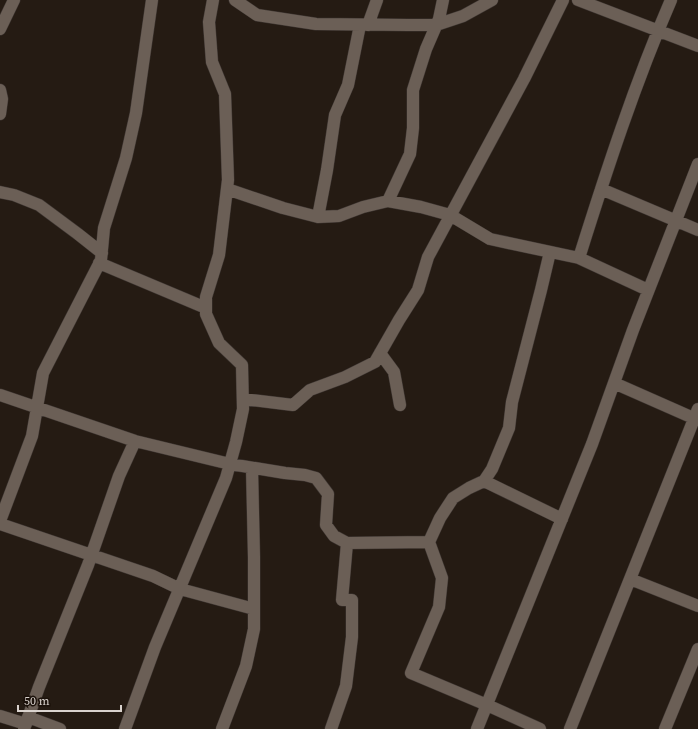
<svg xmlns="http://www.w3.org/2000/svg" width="698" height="729" font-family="'Source Serif 4',serif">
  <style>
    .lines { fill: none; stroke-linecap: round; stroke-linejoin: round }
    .minor-casing { stroke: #3f3733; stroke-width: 13 }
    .minor { stroke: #6b5f56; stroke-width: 12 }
  </style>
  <rect width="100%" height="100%" fill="#251b13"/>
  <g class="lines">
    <defs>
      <path id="minor" d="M235,0L257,15L316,24L408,25H436L463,16L492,0
        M578,0L698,46
        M368,25L377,0
        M0,29L14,0
        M0,90L2,99L0,114
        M227,189L283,208L318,217L339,216L363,207L388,201L421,207L450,215L490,239L579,258L648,290
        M601,189L698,230
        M0,192L14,195L39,205L78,234L102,253
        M388,201L410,154L413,128V90L426,49L439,19L443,0
        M318,217L327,170L335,115L348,85L360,25
        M579,258C606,172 635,83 671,0
        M99,263L206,308
        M380,353L394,372L400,405
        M614,383L698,420
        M0,395L135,441L230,464L285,473L305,475L316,478L328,494L326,525L334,536L347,543L429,542
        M243,399L293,405L310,390L345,377L375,362L399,320L418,290L428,257L524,79L563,0
        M484,481L562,519
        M0,521L32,436L43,373L101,260L104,228L126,158L136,113L152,0
        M0,524L153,576L180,589L254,609
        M630,579L698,606
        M0,716L26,724
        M28,717L60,729
        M24,729L39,687L88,565L119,476L135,441
        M125,729L155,647L226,478L236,442L243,409L242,365L219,343L206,314V297L219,255L228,180L225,94L212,62L209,22L213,0
        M222,729L246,666L254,629V557L252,468
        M331,729L346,686L352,637V600H342L347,543
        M477,729L592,444L633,330L698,164
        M540,729L487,705L411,673L439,607L442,578L429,542L440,518L453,498L469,488L484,481L492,469L509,428L512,402L541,290L550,252
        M570,729L698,409
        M665,729L698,649"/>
    </defs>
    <use href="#minor" class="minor-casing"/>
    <use href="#minor" class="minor"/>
  </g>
  <path d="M18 705v6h103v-6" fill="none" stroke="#dad3ce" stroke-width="2"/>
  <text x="24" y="705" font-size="12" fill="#dad3ce" stroke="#1c120b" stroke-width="3" paint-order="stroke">50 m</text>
</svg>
